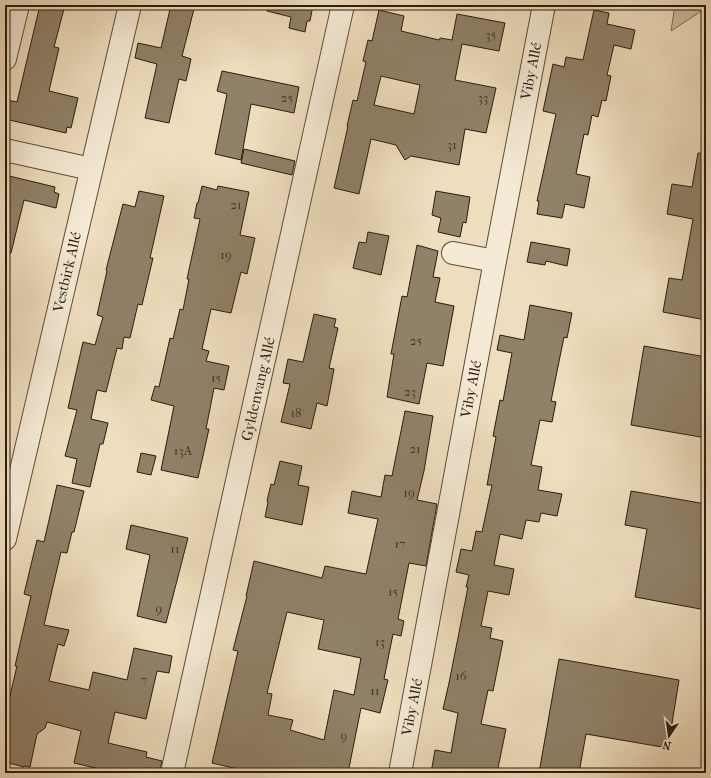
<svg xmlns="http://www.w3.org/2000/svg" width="711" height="778" font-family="'IM FELL French Canon',serif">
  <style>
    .green { fill: #cebda0; stroke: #7c6c56 }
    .building { fill: #908169; stroke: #2a1c0c; fill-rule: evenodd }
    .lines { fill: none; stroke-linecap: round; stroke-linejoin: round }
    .minor-casing { stroke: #5b4c38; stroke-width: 24 }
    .minor { stroke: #f5ead5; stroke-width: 22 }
    .labels { text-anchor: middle; stroke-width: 3; stroke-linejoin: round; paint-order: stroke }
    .number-label { font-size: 13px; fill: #443523 }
    .street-label { font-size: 15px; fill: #2a1c0c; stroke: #f5ead5 }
  </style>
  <rect width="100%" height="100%" fill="#efdebe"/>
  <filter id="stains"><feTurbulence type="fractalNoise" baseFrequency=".005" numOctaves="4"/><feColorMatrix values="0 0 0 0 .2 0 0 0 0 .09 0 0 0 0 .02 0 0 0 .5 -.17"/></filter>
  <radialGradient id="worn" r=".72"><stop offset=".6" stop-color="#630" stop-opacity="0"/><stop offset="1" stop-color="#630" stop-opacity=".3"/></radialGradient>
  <path class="green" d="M675,5H706V8L671,31Z"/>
  <path class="building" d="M40,5H65L54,47L59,48L49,91L78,98L71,128L67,127L66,133L5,119V109L7,100L17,102Z
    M171,5H195L182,56L191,59L186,81L179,79L169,123L145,118L157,64L135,58L138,43L161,48Z
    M268,5H313L310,21H307L305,32L289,28L291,17L267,11Z
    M379,10L404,16L401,31L439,40L440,38L452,40L457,14L505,23L499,51L462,44L455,80L496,88L486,133L465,129L459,165L411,156L405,160L396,145L371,139L359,194L334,188L348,126H347L353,100L357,101L366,62L363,61L368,40L372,41ZM381,76L420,85L414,114L374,105Z
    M594,10L609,13L607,24L635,30L631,49L614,45L607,75L611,76L606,101L602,100L598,117L592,115L588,135L584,134L576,174L590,177L584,208L565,204L562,218L537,214L539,201H537L556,114L543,111L553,64L564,67L566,57L583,60Z
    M222,71L299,87L294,113L251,104L241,160L215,154L227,94L217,91Z
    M244,149L295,161L292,175L241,163Z
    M698,153L706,154V320L663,312L669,278L682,280L693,219L667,214L672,184L692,187Z
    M5,175L55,187L54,192L59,194L56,208L24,200L11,253H5Z
    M202,186L217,190L218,186L249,192L240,235L255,238L247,274L241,272L231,313L211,309L202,349L209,351L206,361L229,366L224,390L214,388L206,429H209L198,478L161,470L174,406L151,400L155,386L159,387L170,338L173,339L180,309L183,310L189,279H187L200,219L194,218L197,203H198Z
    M139,191L164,196L150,258H153L142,305L138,304L130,338L124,337L122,349L117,348L106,392L97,390L91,419L108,423L103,444H100L90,487L72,483L77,459L65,456L77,410L68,408L83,342L95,345L103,317L97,315L107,271L106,270L123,204L135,207Z
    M436,191L470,197L466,223L463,222L460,237L438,232L441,218L432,215Z
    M368,232L389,236L381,275L353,268L359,242L366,243Z
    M531,242L570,249L567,266L546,261L545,265L527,262Z
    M417,245L438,251L433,277L440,278L435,302L454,306L443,366L427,363L419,404L387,397L394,354H391L402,296L407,297Z
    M530,305L572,313L567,338L564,337L551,401L556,402L552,422L540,420L531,465L542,467L538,490L562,494L557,516L541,513L539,522L526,520L522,539L500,534L494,565L514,569L509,595L488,591L481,626L492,628L490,638L503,641L493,691L488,690L481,724L506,729L497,773H431L435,750L451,753L458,713L443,709L449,683L468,587H466L469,575L456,572L461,549L472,551L476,531L482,532L492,485H487L496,437L493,436L500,400L503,401L512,353L497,350L500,335L524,340Z
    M314,314L336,319L334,327L338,328L329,368L334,369L327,406L317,403L311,429L281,422L290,384L283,383L288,359L303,362Z
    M644,346L706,357V438L631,425Z
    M405,411L433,416L424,471L417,500L437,504L426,566L409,563L398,619L404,621L401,636L393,634L384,679L388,680L380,713L361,708L348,773H255L212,763L238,651L233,650L247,596H246L254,561L322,578L325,566L366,574L378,519L348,513L352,491L381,497L385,475L392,476ZM287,612L324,620L318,649L361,658L354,695L334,690L324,740L290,730L293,720L268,715L272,694L267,693Z
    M141,453L156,456L151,475L137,472Z
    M280,461L302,466L298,485L309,487L302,525L265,517L268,502L267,501L271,484L274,485Z
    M57,485L84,491L74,532H72L67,553L61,552L44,625L69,630L64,646L58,644L49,681L89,690L93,672L127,680L134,648L172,656L169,673L157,671L146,719L115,712L108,743L147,752L146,757L162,761L160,773H117L74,763L81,731L47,722L45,728L37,734L30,767L24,766V767L5,762V717L17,666H15L31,596L24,594L37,540L44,542Z
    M631,491L706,504V610L635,597L647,529L625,525Z
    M131,525L188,538L166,623L137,616L150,555L126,549Z
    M559,659L679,680L668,748L586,734L579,773H539Z"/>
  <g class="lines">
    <defs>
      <path id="minor" d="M5,59L18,5
        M5,150L91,169
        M453,253L495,261
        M5,539L130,5
        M172,773L343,5
        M400,773L495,261L544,5"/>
    </defs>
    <use href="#minor" class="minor-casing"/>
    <use href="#minor" class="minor"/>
  </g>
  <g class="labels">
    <g class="number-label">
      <text x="491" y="39">35</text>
      <text x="287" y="102">25</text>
      <text x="483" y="102">33</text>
      <text x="452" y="149">31</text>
      <text x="236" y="209">21</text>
      <text x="226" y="259">19</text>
      <text x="416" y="345">25</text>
      <text x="216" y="382">15</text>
      <text x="410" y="396">23</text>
      <text x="296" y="417">18</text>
      <text x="415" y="453">21</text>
      <text x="183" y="455">13A</text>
      <text x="409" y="497">19</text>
      <text x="400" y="548">17</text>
      <text x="175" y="553">11</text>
      <text x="393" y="596">15</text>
      <text x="159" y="613">9</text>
      <text x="380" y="646">13</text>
      <text x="461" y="680">16</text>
      <text x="144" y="684">7</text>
      <text x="375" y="695">11</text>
      <text x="344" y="740">9</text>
    </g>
    <g class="street-label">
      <text transform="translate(531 71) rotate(-79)" y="5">Viby Allé</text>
      <text transform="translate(67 272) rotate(-77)" y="5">Vestbirk Allé</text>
      <text transform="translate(258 389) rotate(-77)" y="5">Gyldenvang Allé</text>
      <text transform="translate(471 389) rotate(-79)" y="5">Viby Allé</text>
      <text transform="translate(412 707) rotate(-79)" y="5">Viby Allé</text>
    </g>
  </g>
  <rect width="711" height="778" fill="none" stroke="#efdebe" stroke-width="20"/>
  <rect x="6" y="6" width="699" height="766" fill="none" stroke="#2a1c0c" stroke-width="2"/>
  <rect x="10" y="10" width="691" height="758" fill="none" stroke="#2a1c0c"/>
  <g transform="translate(669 736) rotate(193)" stroke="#f5ead5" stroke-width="3" paint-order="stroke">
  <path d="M0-3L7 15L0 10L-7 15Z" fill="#2a1c0c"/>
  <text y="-6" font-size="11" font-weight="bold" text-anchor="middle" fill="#2a1c0c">N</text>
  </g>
  <rect width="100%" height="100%" filter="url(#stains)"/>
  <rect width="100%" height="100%" fill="url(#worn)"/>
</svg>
